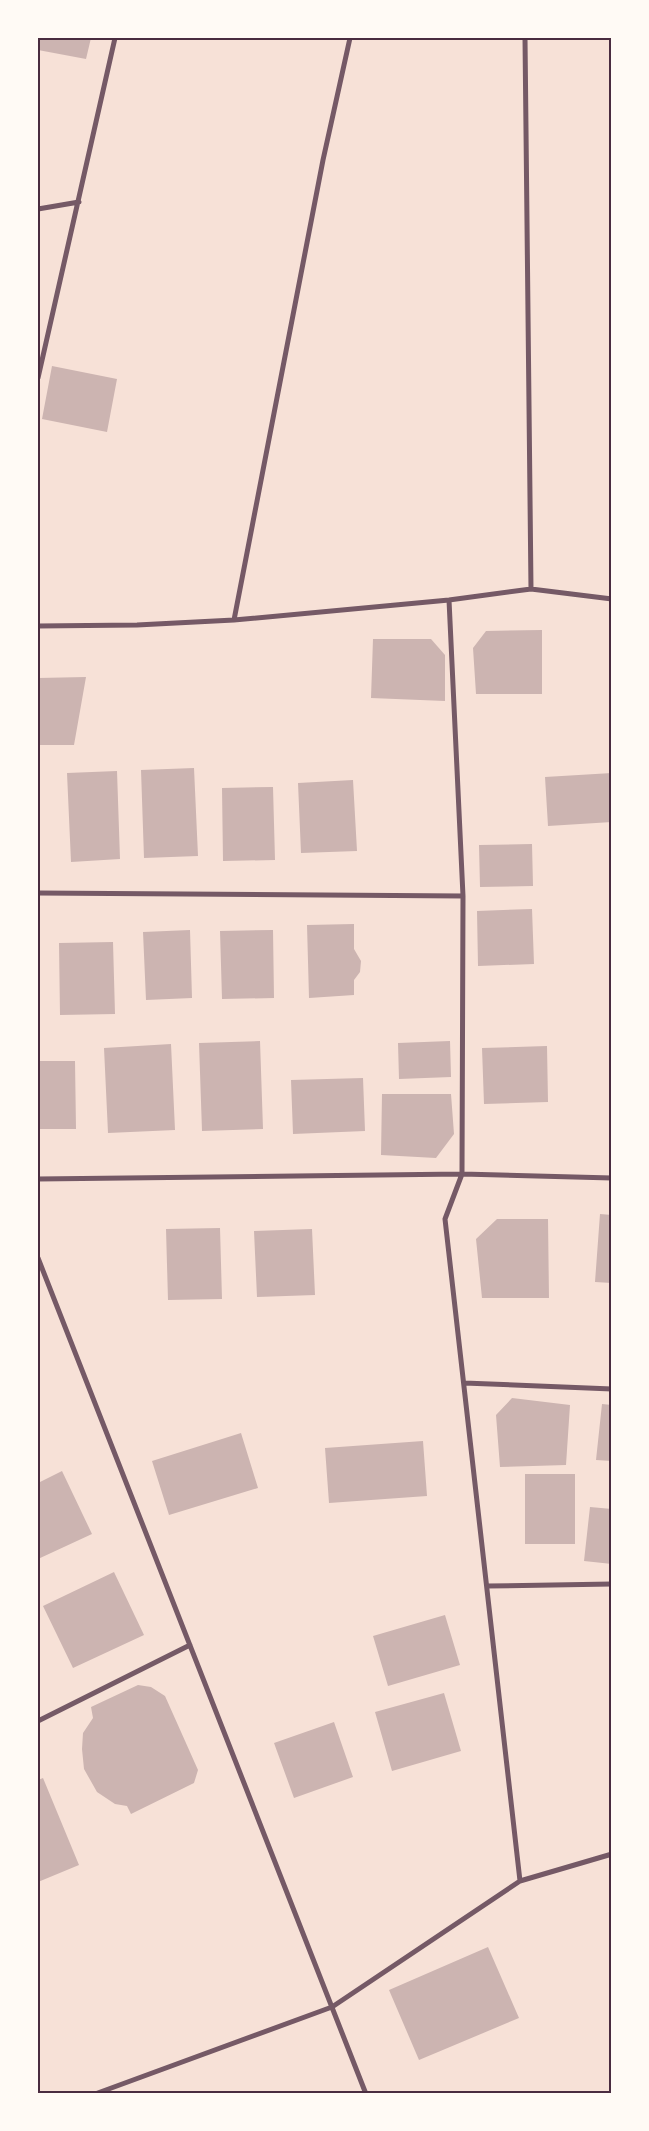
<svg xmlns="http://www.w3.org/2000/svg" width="649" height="2131" font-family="Signika,sans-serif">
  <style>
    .building { fill: #ccb4b1 }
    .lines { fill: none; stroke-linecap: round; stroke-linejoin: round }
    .minor { stroke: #755966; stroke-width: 5 }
    .neatline { fill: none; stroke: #4a2c40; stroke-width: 2 }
  </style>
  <rect width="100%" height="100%" fill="#f7e1d7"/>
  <path class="building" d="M38,38H91L86,59L38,50Z
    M52,366L117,379L107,432L42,419Z
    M542,630V694H476L473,648L486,631Z
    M373,639H431L445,655V701L371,698Z
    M86,677L74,745H38V678Z
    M194,768L198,856L144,858L141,770Z
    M117,771L120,859L71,862L67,773Z
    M612,773V822L548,826L545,777Z
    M353,780L357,851L301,853L298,783Z
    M273,787L275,860L223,861L222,788Z
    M532,844L533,886L480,887L479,845Z
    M532,909L534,964L478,966L477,911Z
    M354,924V949L361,961L360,972L354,980V995L309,998L307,925Z
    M190,930L192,998L146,1000L143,932Z
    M273,930L274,998L222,999L220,931Z
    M113,942L115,1014L60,1015L59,943Z
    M260,1041L263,1129L202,1131L199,1043Z
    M450,1041L451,1077L399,1079L398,1043Z
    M171,1044L175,1130L108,1133L104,1048Z
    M547,1046L548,1102L484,1104L482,1048Z
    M38,1061H75L76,1129H38Z
    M363,1078L365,1131L293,1134L291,1080Z
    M382,1094H451L454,1134L436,1158L381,1155Z
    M600,1214L612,1215V1283L595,1282Z
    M497,1219H548L549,1298H482L476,1239Z
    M220,1228L222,1299L168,1300L166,1229Z
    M312,1229L315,1295L257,1297L254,1231Z
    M512,1398L570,1405L566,1465L500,1467L496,1415Z
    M602,1404L612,1405V1461L596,1460Z
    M241,1433L258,1488L169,1515L152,1461Z
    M423,1441L427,1496L329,1503L325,1448Z
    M62,1471L92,1534L38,1559V1483Z
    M525,1474H575V1544H525Z
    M590,1507L612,1509V1564L584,1561Z
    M114,1572L144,1635L73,1668L43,1606Z
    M445,1615L460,1665L388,1686L373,1636Z
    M138,1685L151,1687L165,1696L198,1770L194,1783L131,1814L127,1806L115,1804L97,1792L84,1769L82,1749L83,1733L93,1718L91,1707Z
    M444,1693L461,1751L392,1771L375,1712Z
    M334,1722L353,1777L294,1798L274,1743Z
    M43,1778L79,1865L38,1882V1780Z
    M488,1947L519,2018L419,2060L389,1990Z"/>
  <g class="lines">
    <path class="minor" d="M525,38L531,589
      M38,209L79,202
      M38,378L115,38
      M449,600L463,896L462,1174L445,1219L520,1881
      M234,620L323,160L350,38
      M38,626L137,625L234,620L449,600L531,589L612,599
      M38,893L463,896
      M38,1179L462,1174L612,1178
      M38,1258L366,2094
      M464,1383L612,1389
      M487,1586L612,1584
      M38,1721L190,1645
      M95,2094L332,2007L520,1881L612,1854"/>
  </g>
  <rect width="649" height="2131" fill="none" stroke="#fffaf5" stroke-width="78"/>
  <rect x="39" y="39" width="571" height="2053" class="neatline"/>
</svg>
